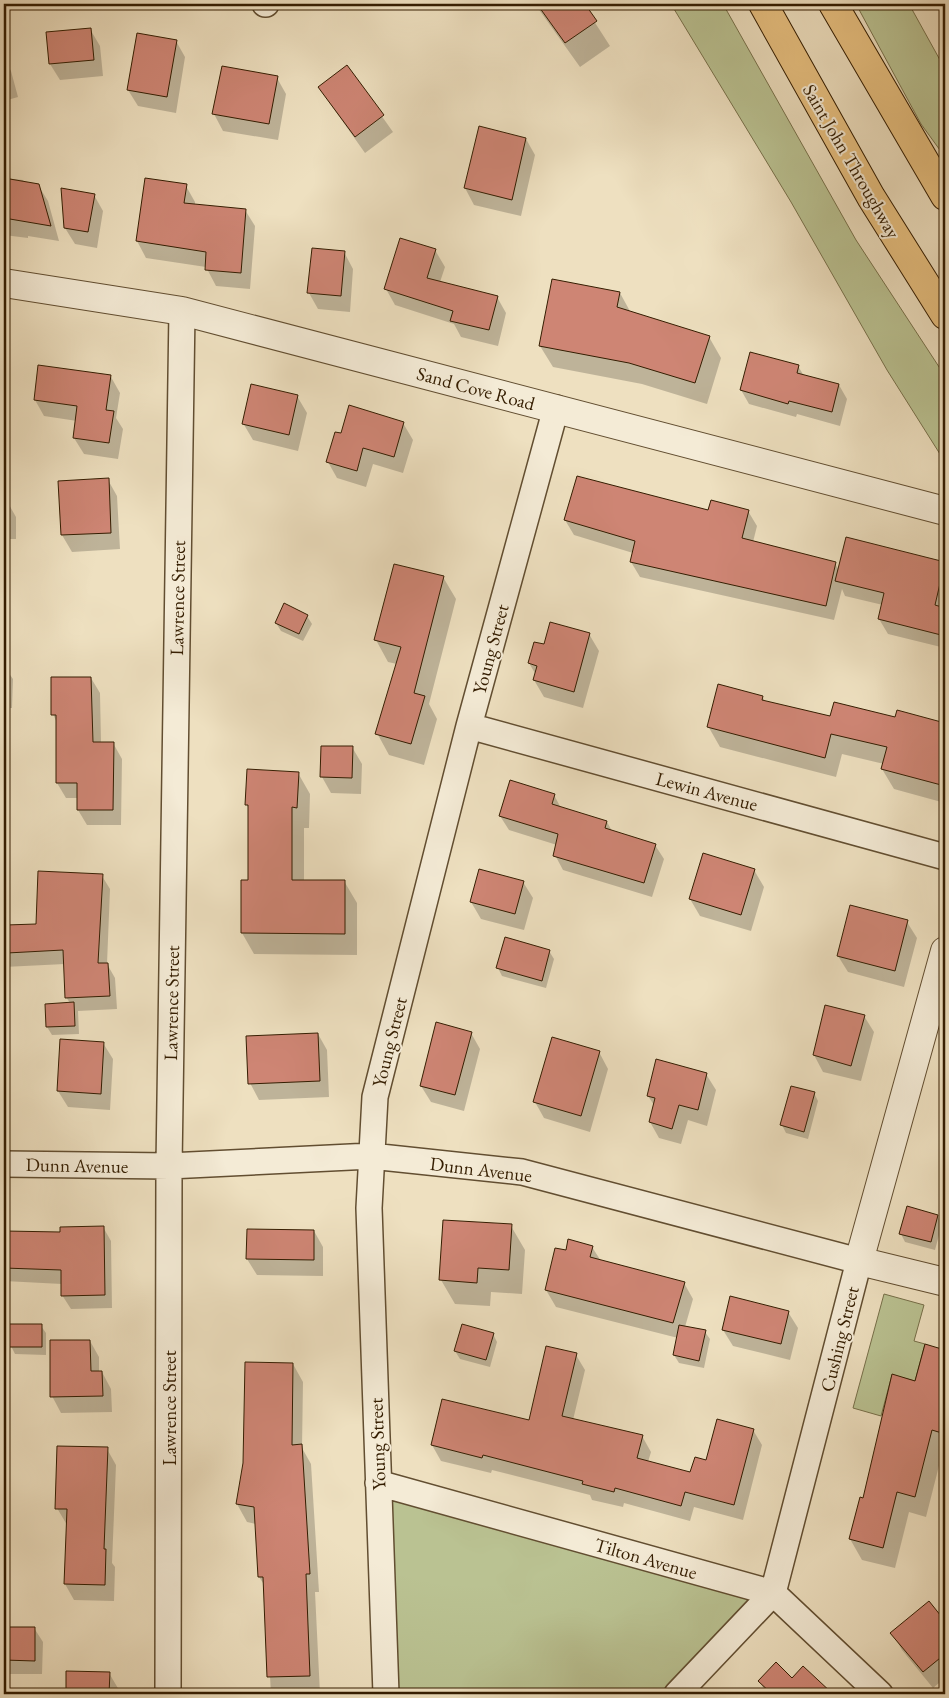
<svg xmlns="http://www.w3.org/2000/svg" width="949" height="1698" font-family="'EB Garamond',serif">
  <style>
    .green { fill: #bac292; stroke: #77704a }
    .shadow { fill: #0003 }
    .building { fill: #ce8574; stroke: #341d01 }
    .lines { fill: none; stroke-linecap: round; stroke-linejoin: round }
    .minor-casing { stroke: #624e31; stroke-width: 28 }
    .tertiary-casing { stroke: #624e31; stroke-width: 30 }
    .motorway-casing { stroke: #341d01; stroke-width: 30 }
    .minor { stroke: #f4ebd6; stroke-width: 25 }
    .tertiary { stroke: #f4ebd6; stroke-width: 28 }
    .motorway { stroke: #e7c080; stroke-width: 28 }
    .labels { text-anchor: middle; stroke-width: 4; stroke-linejoin: round; paint-order: stroke }
    .street-label { font-size: 19px; fill: #341d01; stroke: #f4ebd6 }
  </style>
  <rect width="100%" height="100%" fill="#eee0c0"/>
  <filter id="stains"><feTurbulence type="fractalNoise" baseFrequency=".004" numOctaves="4"/><feColorMatrix values="0 0 0 0 .2 0 0 0 0 .09 0 0 0 0 .02 0 0 0 .5 -.17"/></filter>
  <radialGradient id="worn" r=".72"><stop offset=".6" stop-color="#630" stop-opacity="0"/><stop offset="1" stop-color="#630" stop-opacity=".3"/></radialGradient>
  <path class="green" d="M671,4H723L856,240L945,376V462L887,370L791,202Z
    M856,4H909L945,69V157L921,124Z
    M884,1294L924,1305L914,1341L925,1344L915,1381L892,1375L881,1416L853,1408Z
    M378,1483L773,1593L677,1694H386Z"/>
  <path class="shadow" d="M535,4H583L610,46L580,67Z
    M90,29L100,46L103,76L60,80L50,64Z
    M176,41L185,57L176,113L138,106L128,90Z
    M4,59L11,71L18,97L4,101Z
    M347,67L393,132L365,153L319,88Z
    M277,78L286,94L278,140L223,131L214,114Z
    M526,139L535,155L521,216L474,205L465,188Z
    M4,178L23,180L25,183L38,185L48,201L59,241L28,236V238L4,235Z
    M186,186L195,202V206L245,210L255,226L250,289L216,286L206,267L146,258L137,241Z
    M94,195L103,211L97,248L75,244L65,228Z
    M435,250L445,267L440,282L497,297L506,313L498,346L461,337L454,324L395,305L386,289Z
    M344,252L353,269L350,312L318,309L309,293Z
    M620,293L631,313L709,337L721,358L707,404L642,384L553,367L540,346Z
    M798,366L804,376L839,385L847,399L840,426L797,414L796,417L749,404L741,390Z
    M111,377L120,393L116,418L123,429L118,459L84,454L74,438L77,421L44,416L35,400Z
    M297,396L307,413L298,451L253,440L243,423Z
    M403,423L413,440L403,473L373,464L366,487L337,478L328,462L341,434Z
    M108,480L117,496L120,549L72,552L62,535L60,482Z
    M4,502L8,503L16,517V539H4Z
    M748,511L757,526L753,542L835,564L839,570L847,539L945,563V648L888,634L879,619L883,605L845,596L842,589L834,620L640,577L631,562L633,553L574,535L565,520Z
    M443,577L456,599L429,704L437,719L424,765L389,755L377,733L397,664L388,662L376,640Z
    M4,582L10,592L9,613H4Z
    M307,616L312,624L303,641L281,631L276,623Z
    M589,634L599,651L583,708L544,697L534,680L536,675L529,663L545,646Z
    M4,671L8,672L13,679L12,708H4Z
    M91,678L100,693L101,743H113L122,759L121,825H87L78,810V798H66L57,783V723L53,714Z
    M762,697L765,701L831,717L896,718L897,711L945,724V803L894,789L882,769L884,764L842,754L836,777L720,747L708,726Z
    M352,747L362,764L361,794L331,793L322,777Z
    M298,773L310,794L309,828H304V881H344L357,903V955L254,954L242,933V881H250V810L246,804Z
    M554,795L561,808L607,822L612,831L655,845L664,859L652,897L563,870L555,855L557,845L509,830L500,816Z
    M754,870L764,887L751,931L700,916L690,899Z
    M102,876L110,889L107,964L115,978L117,1009L78,1011L79,1034L52,1035L47,1027L70,1003L66,997L65,964L4,967V929L37,926Z
    M523,882L533,898L524,930L481,919L471,902Z
    M907,922L917,938L904,987L848,972L838,956Z
    M549,951L554,959L546,988L502,976L498,968Z
    M864,1016L874,1032L861,1081L823,1072L814,1055Z
    M471,1033L480,1049L464,1111L431,1102L421,1086Z
    M318,1034L327,1050L329,1097L259,1100L250,1083Z
    M103,1043L113,1059L110,1110L68,1107L58,1091Z
    M599,1052L608,1069L590,1132L544,1118L535,1102Z
    M706,1074L716,1090L707,1126L688,1120L681,1144L659,1138L650,1122L654,1105L648,1096Z
    M814,1093L818,1101L808,1139L786,1133L782,1125Z
    M937,1216L942,1224L935,1250L905,1242L901,1234Z
    M511,1226L525,1250L522,1294L491,1292L490,1306L455,1304L441,1280Z
    M103,1227L111,1241L112,1308L71,1309L62,1295V1284L4,1281V1232L61,1234Z
    M314,1231L323,1247V1276L257,1275L247,1259Z
    M592,1247L601,1261L684,1283L693,1299L685,1327L705,1332L710,1339L704,1368L679,1363L674,1355L678,1338L556,1307L546,1290L567,1252Z
    M788,1312L798,1328L790,1360L733,1346L723,1330Z
    M41,1326L46,1333V1355L15,1354L11,1346Z
    M493,1334L497,1342L490,1367L460,1359L455,1351Z
    M90,1341L99,1357V1372H102L111,1389L112,1412L61,1413L52,1396Z
    M926,1345L945,1351V1450H943L926,1517L909,1512L895,1568L862,1560L850,1539L864,1499L916,1382Z
    M576,1355L585,1370L573,1420L642,1436L651,1452L648,1462L691,1474L753,1430L762,1445L743,1520L694,1507L690,1521L624,1503L623,1507L592,1500L590,1495L492,1470L491,1473L441,1461L432,1445L530,1422Z
    M293,1364L303,1382L302,1448L311,1464L319,1592H315L320,1694H271L265,1586L259,1577L256,1524L247,1522L237,1504L245,1463Z
    M107,1449L116,1465L112,1563L115,1567L114,1601L74,1600L65,1584L67,1525L57,1508Z
    M928,1603L945,1623V1678L933,1688L902,1650L892,1633Z
    M4,1628H34L43,1642L42,1674H7L4,1670Z
    M67,1672L109,1673L119,1690V1694H67Z
    M792,1680L822,1686L827,1694H767L759,1681Z"/>
  <path class="building" d="M537,4H585L597,21L565,43Z
    M91,28L94,60L49,64L46,32Z
    M137,33L177,40L167,97L127,90Z
    M347,65L384,115L355,137L318,87Z
    M222,66L278,76L269,124L212,114Z
    M479,126L526,138L512,200L464,188Z
    M4,178L39,184L51,226L4,218Z
    M145,178L187,184L184,203L246,209L241,273L205,270L206,252L136,241Z
    M61,188L95,194L88,232L64,228Z
    M400,238L436,249L427,278L498,296L489,330L450,321L453,311L384,289Z
    M312,248L345,251L341,296L307,293Z
    M552,279L620,292L617,307L710,336L695,383L629,363L539,346Z
    M750,352L799,365L797,373L839,384L832,412L789,401L788,404L740,390Z
    M38,365L111,375L106,410L114,411L109,443L73,438L77,406L34,400Z
    M251,384L298,395L289,435L242,424Z
    M349,405L404,422L394,457L363,448L357,471L326,462L335,432L341,433Z
    M577,476L708,510L711,500L749,510L742,538L836,562L826,606L630,562L635,541L564,520Z
    M109,478L111,533L61,535L58,481Z
    M846,537L945,562L935,605L945,608V636L878,619L884,593L835,581Z
    M394,564L444,576L414,693L425,696L411,744L375,734L401,647L374,640Z
    M284,603L308,615L299,634L275,623Z
    M550,622L590,633L574,692L533,680L537,666L528,663L534,642L544,644Z
    M51,677H91L93,742H114L113,810H77V783H56V715H51Z
    M718,684L763,696L762,700L830,716L834,702L895,717L897,710L945,723V786L881,769L887,747L831,734L825,758L707,727Z
    M321,746H353L352,778L320,777Z
    M247,769L299,772L297,808L292,807V880H345V934L241,933V880H248V805H245Z
    M510,780L555,794L552,804L607,821L605,828L656,844L644,883L553,856L558,834L499,816Z
    M703,853L755,869L741,915L689,899Z
    M479,869L524,881L515,914L470,902Z
    M38,871L103,874L98,963H108L110,996L65,998L63,950L7,953L6,925L36,924Z
    M850,905L908,920L895,971L837,956Z
    M505,937L550,950L542,981L496,968Z
    M74,1002L75,1026L46,1027L45,1004Z
    M825,1005L865,1015L851,1066L813,1055Z
    M436,1022L472,1032L455,1095L420,1086Z
    M318,1033L320,1081L248,1084L246,1036Z
    M552,1037L600,1051L581,1116L533,1102Z
    M60,1039L104,1042L101,1094L57,1091Z
    M656,1059L707,1073L698,1110L679,1105L672,1129L649,1122L655,1098L647,1096Z
    M791,1086L815,1092L804,1132L780,1125Z
    M907,1206L938,1215L931,1242L899,1234Z
    M443,1220L512,1224L509,1270L478,1268L477,1283L439,1280Z
    M104,1226L105,1295L61,1296V1270L4,1268L5,1231L60,1232V1227Z
    M247,1229L314,1230V1260L246,1259Z
    M568,1239L593,1246L590,1257L685,1282L673,1323L545,1290L555,1248L566,1250Z
    M730,1296L789,1311L781,1344L722,1330Z
    M9,1324H42V1347H9Z
    M462,1324L494,1333L486,1360L454,1351Z
    M679,1325L706,1330L699,1361L673,1355Z
    M50,1340H90L91,1371H102L103,1396L50,1397Z
    M925,1344L945,1350V1434L932,1430L915,1497L897,1492L883,1548L849,1539L860,1497L863,1498L892,1374L915,1381Z
    M546,1346L577,1353L562,1416L643,1435L637,1458L690,1472L695,1457L706,1460L717,1419L754,1429L734,1505L685,1492L681,1506L615,1488L614,1492L582,1484L583,1481L483,1455L482,1458L431,1445L442,1399L529,1420Z
    M245,1362L293,1363L292,1445L302,1444L310,1574H306L310,1676L267,1677L263,1577H258L254,1507L236,1504L243,1463Z
    M57,1446L108,1447L104,1549H106L105,1585L64,1584L67,1509H55Z
    M929,1601L945,1621V1654L923,1672L890,1633Z
    M4,1627H35V1661L4,1660Z
    M776,1662L792,1678L803,1666L833,1694H772L758,1681Z
    M66,1671L110,1672L109,1694H66Z"/>
  <g class="lines">
    <defs>
      <path id="minor" d="M265,4H266
        M469,726L945,857
        M4,1164L169,1166L371,1156L522,1172L859,1261L773,1593L677,1694
        M378,1483L773,1593L880,1694
        M168,1694L169,1166L182,311
        M386,1694L369,1208L375,1097L469,726L556,408"/>
      <path id="tertiary" d="M4,283L182,311L945,511
        M945,951L859,1261L945,1282"/>
      <path id="motorway" d="M763,4L871,197L945,315
        M833,4L945,196"/>
    </defs>
    <use href="#minor" class="minor-casing"/>
    <use href="#tertiary" class="tertiary-casing"/>
    <use href="#motorway" class="motorway-casing"/>
    <use href="#minor" class="minor"/>
    <use href="#tertiary" class="tertiary"/>
    <use href="#motorway" class="motorway"/>
  </g>
  <g class="labels">
    <g class="street-label">
      <text transform="translate(852 161) rotate(60)" y="7">Saint John Throughway</text>
      <text transform="translate(476 388) rotate(15)" y="7">Sand Cove Road</text>
      <text transform="translate(177 598) rotate(-89)" y="7">Lawrence Street</text>
      <text transform="translate(490 649) rotate(-75)" y="7">Young Street</text>
      <text transform="translate(707 791) rotate(15)" y="7">Lewin Avenue</text>
      <text transform="translate(171 1003) rotate(-89)" y="7">Lawrence Street</text>
      <text transform="translate(389 1042) rotate(-76)" y="7">Young Street</text>
      <text transform="translate(77 1165) rotate(1)" y="7">Dunn Avenue</text>
      <text transform="translate(481 1169) rotate(7)" y="7">Dunn Avenue</text>
      <text transform="translate(839 1339) rotate(-76)" y="7">Cushing Street</text>
      <text transform="translate(169 1408) rotate(-90)" y="7">Lawrence Street</text>
      <text transform="translate(377 1444) rotate(-92)" y="7">Young Street</text>
      <text transform="translate(646 1558) rotate(16)" y="7">Tilton Avenue</text>
    </g>
  </g>
  <rect width="949" height="1698" fill="none" stroke="#eee0c0" stroke-width="20"/>
  <rect x="5" y="5" width="939" height="1688" fill="none" stroke="#341d01" stroke-width="2.5"/>
  <rect x="10" y="10" width="929" height="1678" fill="none" stroke="#341d01"/>
  <rect width="100%" height="100%" filter="url(#stains)"/>
  <rect width="100%" height="100%" fill="url(#worn)"/>
</svg>
